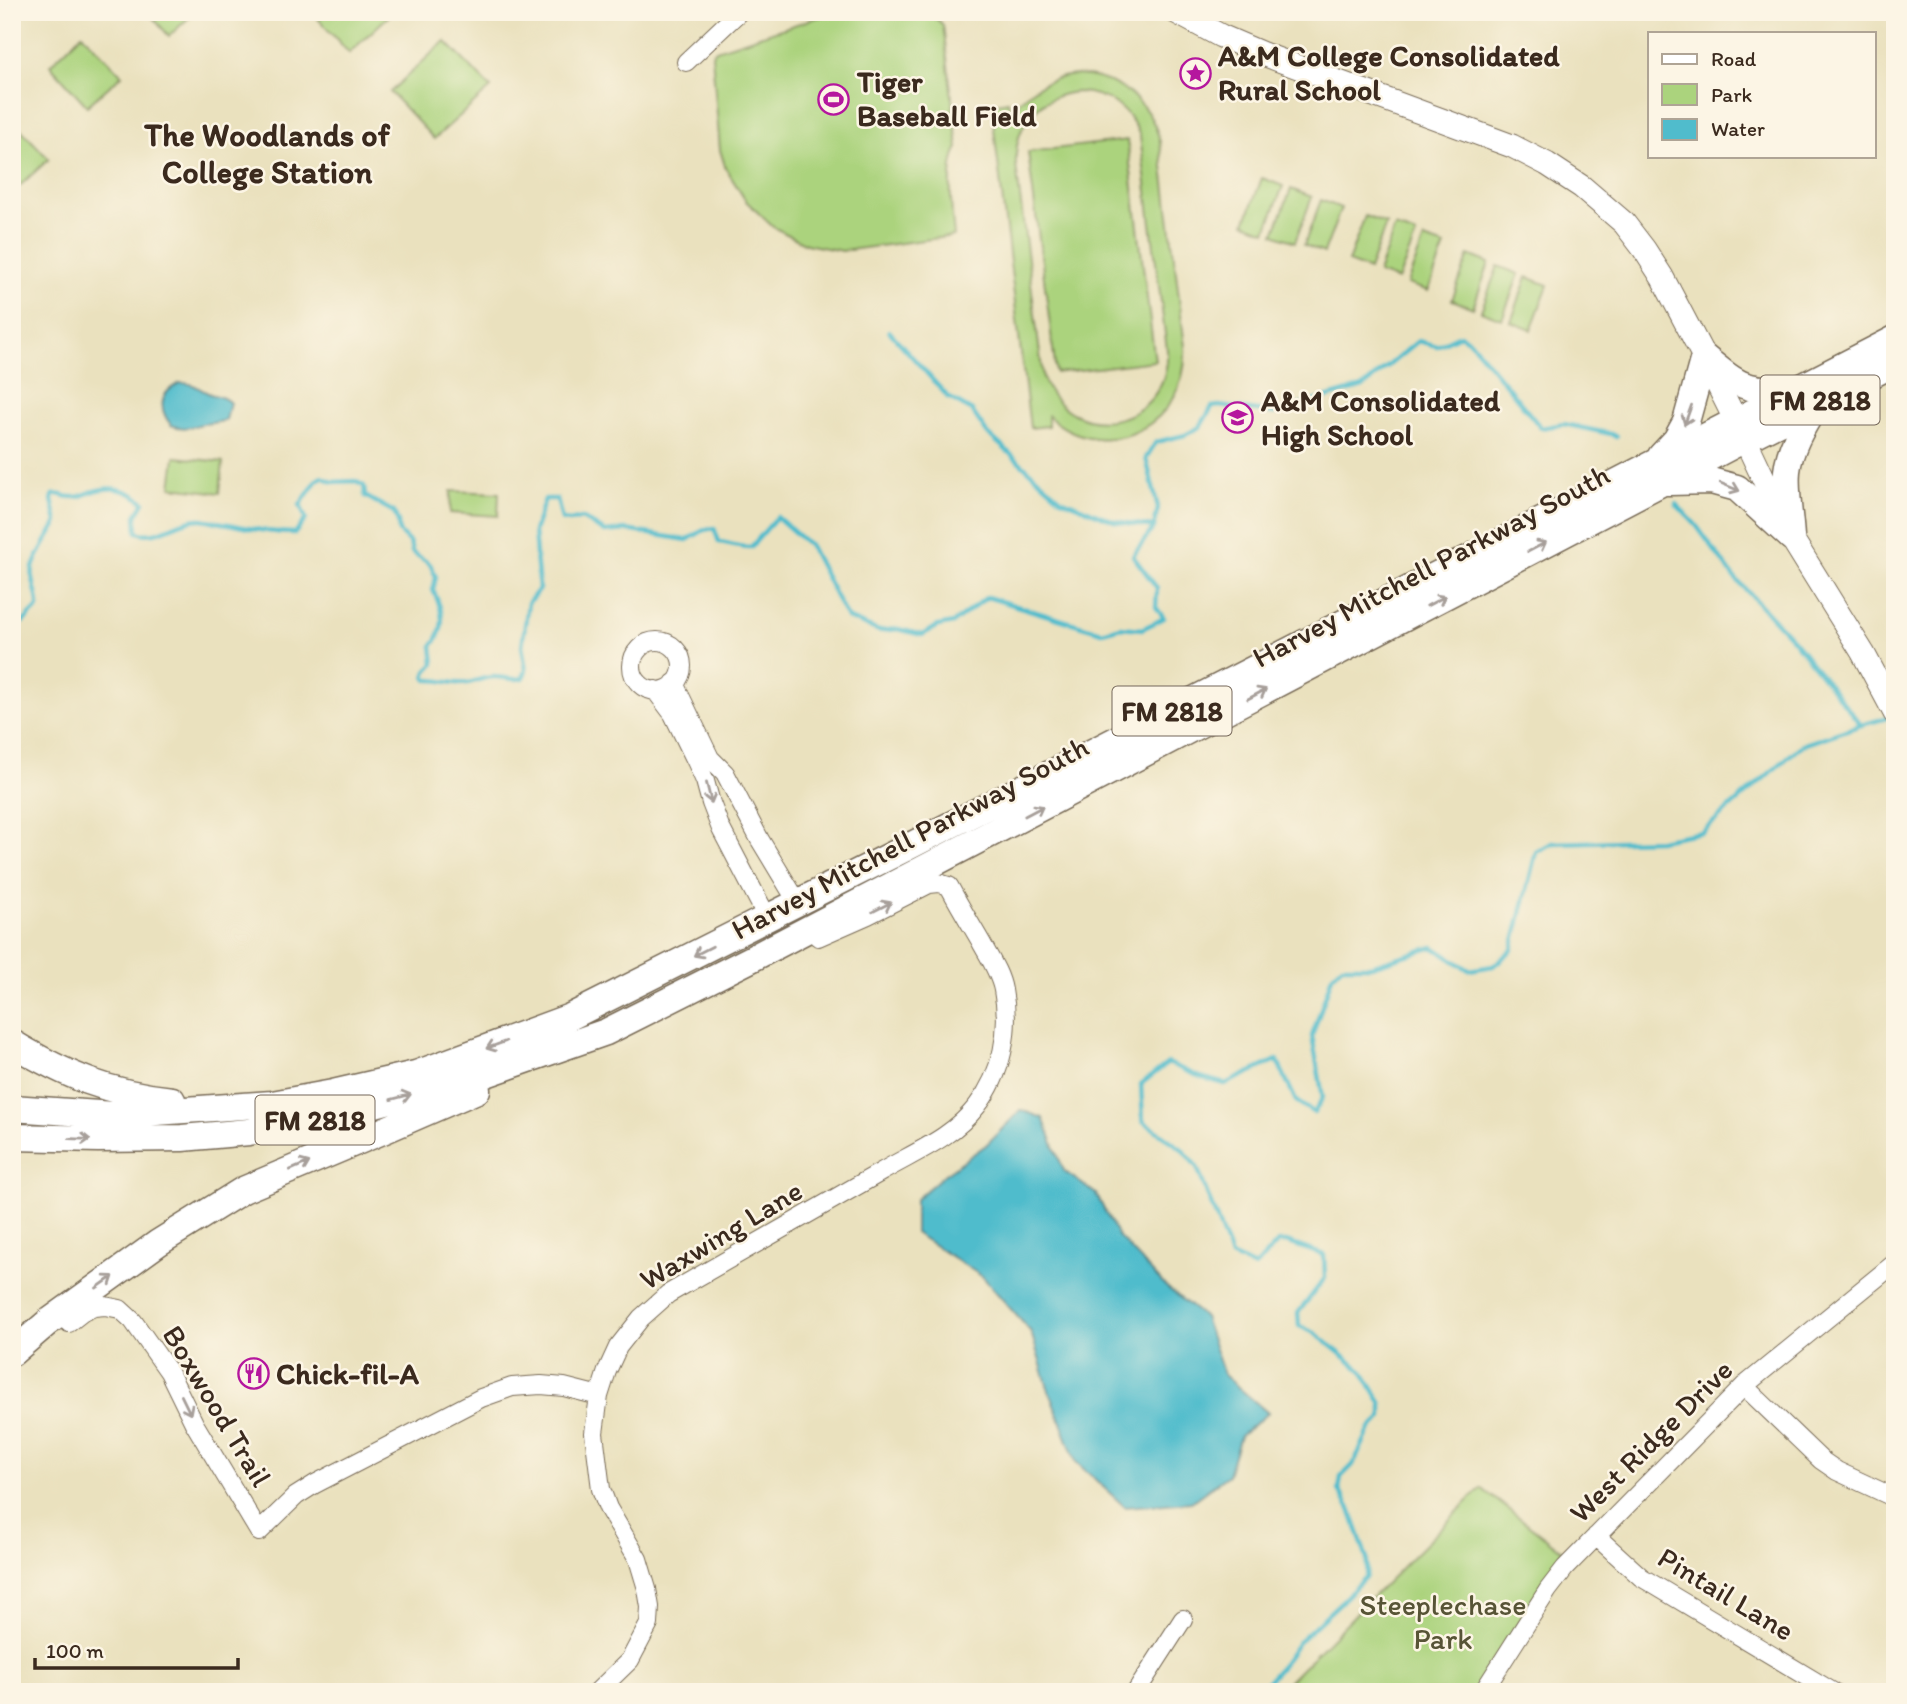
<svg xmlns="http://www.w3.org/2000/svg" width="1907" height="1704" font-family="Itim,sans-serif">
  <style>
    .green { fill: #abd37d; stroke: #737e4e; stroke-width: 2; fill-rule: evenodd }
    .water { fill: #50bccc; stroke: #467375; stroke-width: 2 }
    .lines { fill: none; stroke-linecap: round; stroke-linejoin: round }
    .stream { stroke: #50bccc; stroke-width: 4.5 }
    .minor-casing { stroke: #786a56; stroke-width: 20 }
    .major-casing { stroke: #786a56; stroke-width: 25 }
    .highway-casing { stroke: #786a56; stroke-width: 29 }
    .minor { stroke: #fff; stroke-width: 18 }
    .major { stroke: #fff; stroke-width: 23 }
    .highway { stroke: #fff; stroke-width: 26 }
    .oneway { stroke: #a79f9a }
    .labels { text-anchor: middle; stroke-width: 5; stroke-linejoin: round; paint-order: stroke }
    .shield { fill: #fcf5e5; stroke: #75675a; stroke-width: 2 }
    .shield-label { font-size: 28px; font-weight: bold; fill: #3b2a1e }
    .poi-label { font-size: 30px; font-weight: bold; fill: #3b2a1e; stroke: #fcf5e5; text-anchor: start }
    .street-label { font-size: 30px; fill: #3b2a1e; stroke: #fcf5e5 }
    .park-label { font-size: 30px; fill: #575436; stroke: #fcf5e5 }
    .neighbourhood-label { font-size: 32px; font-weight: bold; fill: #3b2a1e; stroke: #fcf5e5 }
  </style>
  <rect width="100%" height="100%" fill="#fcf5e5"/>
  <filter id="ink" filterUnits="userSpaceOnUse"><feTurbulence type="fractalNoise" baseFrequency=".0143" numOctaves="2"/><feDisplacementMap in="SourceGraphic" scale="14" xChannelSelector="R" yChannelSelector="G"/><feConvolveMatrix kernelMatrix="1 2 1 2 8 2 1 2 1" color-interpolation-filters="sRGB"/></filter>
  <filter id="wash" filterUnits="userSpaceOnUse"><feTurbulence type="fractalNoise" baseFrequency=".00686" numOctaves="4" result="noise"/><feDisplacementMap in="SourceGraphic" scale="28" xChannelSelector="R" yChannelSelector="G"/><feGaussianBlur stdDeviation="1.57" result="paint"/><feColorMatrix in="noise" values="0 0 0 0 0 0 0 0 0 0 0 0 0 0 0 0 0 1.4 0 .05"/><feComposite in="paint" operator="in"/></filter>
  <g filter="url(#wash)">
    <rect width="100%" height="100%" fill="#eae1be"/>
    <path class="green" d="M148,12H195L169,36Z
      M312,12H393L349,53Z
      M834,12H929L943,25L958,148C946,165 952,215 954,236L842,251L806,244L773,227L746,201L726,169L720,150L712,55L716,50Z
      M82,34L122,75L87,106L50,65Z
      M445,41L491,88L434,139L390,92Z
      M1075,75C1116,76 1151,101 1160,142L1185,347C1189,424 1107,468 1048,416V426L1030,428L991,104L1008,101L1010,113C1026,90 1047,78 1075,75ZM1077,92C1107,93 1129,108 1140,136L1167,350C1171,426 1071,449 1043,378L1016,165C1014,125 1037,96 1077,92Z
      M12,120L49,159L14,191L12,189Z
      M1127,140L1155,361L1056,373L1028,152Z
      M1262,178L1283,186L1266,231L1245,223Z
      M1291,189L1312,197L1295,242L1274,234Z
      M1321,200L1341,208L1324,253L1304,245Z
      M1365,216L1386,224L1369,270L1348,262Z
      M1395,227L1416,235L1398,280L1378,273Z
      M1424,239L1445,246L1428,291L1407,284Z
      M1469,255L1489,263L1473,308L1452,300Z
      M1498,266L1519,274L1502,319L1481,311Z
      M1527,277L1548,285L1531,330L1511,322Z
      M175,457L223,462L220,493L171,487Z
      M451,491L499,493L498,516L450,513Z
      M1481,1488L1564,1552L1479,1692H1278Z"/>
    <path class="water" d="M180,383C194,383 196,387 208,393C216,397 223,395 230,403L226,420C218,423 211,423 202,424C190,427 183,430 171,425C158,408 159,393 180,383Z
      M1021,1110L1043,1118L1064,1171L1096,1194L1118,1236L1164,1285L1204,1317L1224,1375L1268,1413L1240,1436L1228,1475L1191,1502L1125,1507L1076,1462L1049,1391L1031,1332L983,1277L915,1233V1200L945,1174L986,1145Z"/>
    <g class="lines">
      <path class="stream" d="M889,331L948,397L972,411L987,433L1061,499L1114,521L1154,527
        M1676,504L1696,525L1733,576L1794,641L1861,725
        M12,625L15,623L23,622L38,607C39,595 30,579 33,568C35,558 52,532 57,522L52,500L53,495C61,493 66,498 75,497C80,497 86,494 91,492C112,485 128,489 144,502L136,516L137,532C159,540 179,518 201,519C210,520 220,523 229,524C251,529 272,533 295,533L306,519L300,505L317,480L322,477L333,482L355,481L364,486L365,496L394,512L398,522L399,532L410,543L412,552L430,564L436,577L433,590C443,610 447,627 432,646L434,664L427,671L425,677L427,680C442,679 453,685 467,683C476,682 485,676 495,677C505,677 512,681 523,678L526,670L522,646L528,603L539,589L534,531L545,499H557L562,520L570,521L582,518L605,532L626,530L687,540L704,530L714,528L719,542C729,543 741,548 751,547L777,517L810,546L847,618L879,631L898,629L922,635L938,626L953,623L987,597L1102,632L1121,627L1142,629L1164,618L1156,607L1157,588L1133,556L1154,527L1158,508L1146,458L1156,442L1185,435L1200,427L1212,407L1219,406L1273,413L1363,387L1418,341L1437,346L1460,335L1470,341L1541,428L1564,424L1611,434L1616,437
        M1258,1692L1283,1664L1299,1641L1342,1601L1366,1576L1367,1559L1350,1509L1339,1490L1341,1477L1353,1465L1370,1429L1382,1417V1404L1362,1371L1315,1333L1299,1326L1298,1313L1325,1278L1324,1255L1286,1242H1278L1255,1267L1231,1256L1197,1167L1182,1149L1143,1121L1141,1084L1168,1063L1200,1077L1225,1084L1277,1060L1296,1101L1314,1113L1323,1097L1312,1036L1332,976L1342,966H1371L1433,947L1469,970L1493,966L1512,950L1536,852L1552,843L1659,840L1702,832L1802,745L1861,725L1890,717"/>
    </g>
  </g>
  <g filter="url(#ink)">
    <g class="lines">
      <defs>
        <path id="minor" d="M686,62L739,12
          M632 666a25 25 0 1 1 50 0a25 25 0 1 1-50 0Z
          M674,683L710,758L725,773L760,840L798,903
          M655,690L673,714L696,761L705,781L711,803L721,829L767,917
          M818,937L868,915L929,884L939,883L949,886
          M69,1323L83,1312L94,1307L105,1306L120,1309L133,1321L169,1372L194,1423L259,1532L296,1496L315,1484L481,1398L512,1387L541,1385L564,1387L599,1396
          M1744,1386L1821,1460L1837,1471L1895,1498
          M1596,1536L1641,1577L1833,1692
          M597,1692L630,1660L649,1624L650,1607L647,1589L638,1559L608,1508L601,1489L594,1433L599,1396L607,1371L618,1347L641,1318L668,1294C739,1253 810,1213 881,1172C915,1152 952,1138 977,1106C1002,1074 1011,1030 1003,990C1000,973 989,957 981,942C970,923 959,905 949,886
          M1136,1692L1183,1619
          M1483,1692L1548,1590L1565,1568L1744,1386L1895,1263"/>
        <path id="major" d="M1176,12L1221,36L1263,54L1512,146L1547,164L1582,187L1624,223L1644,249L1662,277L1704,357L1745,439L1791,537L1863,653L1895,713"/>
        <path id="highway" d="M1661,456L1676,440L1686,422L1704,357C1738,385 1745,392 1790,389
          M1669,482L1711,481L1737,488L1791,537
          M1791,537C1790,517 1785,491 1787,471C1790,445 1805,423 1818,401
          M12,1043C67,1076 108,1093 172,1100
          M12,1108L113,1115L272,1104L333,1093L416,1074L570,1017L906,848L1895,339
          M12,1137L98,1139L182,1138L249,1132L320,1119L486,1074L606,1032L751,959L1745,439L1895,363
          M12,1353L47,1323L158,1243L243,1190L385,1130L477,1090"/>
      </defs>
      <use href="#minor" class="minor-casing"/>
      <use href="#major" class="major-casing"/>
      <use href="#highway" class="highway-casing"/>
      <use href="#minor" class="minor"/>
      <use href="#major" class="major"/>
      <use href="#highway" class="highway"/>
    </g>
    <defs><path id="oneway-shaft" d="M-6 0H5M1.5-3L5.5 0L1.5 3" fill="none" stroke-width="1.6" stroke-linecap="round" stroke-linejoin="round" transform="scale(1.75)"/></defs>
    <g class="oneway">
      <use href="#oneway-shaft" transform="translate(1688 415) rotate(110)"/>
      <use href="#oneway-shaft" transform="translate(1730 487) rotate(22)"/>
      <use href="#oneway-shaft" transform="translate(1537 547) rotate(-28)"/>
      <use href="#oneway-shaft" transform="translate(1436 601) rotate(-28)"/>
      <use href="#oneway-shaft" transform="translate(1257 694) rotate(-28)"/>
      <use href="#oneway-shaft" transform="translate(709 793) rotate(76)"/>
      <use href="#oneway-shaft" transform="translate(1034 811) rotate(-28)"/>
      <use href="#oneway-shaft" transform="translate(882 907) rotate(-27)"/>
      <use href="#oneway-shaft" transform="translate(703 951) rotate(153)"/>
      <use href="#oneway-shaft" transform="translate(496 1045) rotate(160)"/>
      <use href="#oneway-shaft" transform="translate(401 1097) rotate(-15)"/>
      <use href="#oneway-shaft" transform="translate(80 1139) rotate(2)"/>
      <use href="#oneway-shaft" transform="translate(300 1166) rotate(-23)"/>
      <use href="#oneway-shaft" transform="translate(105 1282) rotate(-35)"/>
      <use href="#oneway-shaft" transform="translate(186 1405) rotate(64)"/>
    </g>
  </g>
  <defs>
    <symbol id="sight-ring" viewBox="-11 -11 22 22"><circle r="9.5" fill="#fcf5e5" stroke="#b5179e" stroke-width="1.5"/><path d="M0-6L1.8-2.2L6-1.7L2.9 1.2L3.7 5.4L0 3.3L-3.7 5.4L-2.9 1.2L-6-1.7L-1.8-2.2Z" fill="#b5179e"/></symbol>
    <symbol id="stadium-ring" viewBox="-11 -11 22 22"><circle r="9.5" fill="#fcf5e5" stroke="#b5179e" stroke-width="1.5"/><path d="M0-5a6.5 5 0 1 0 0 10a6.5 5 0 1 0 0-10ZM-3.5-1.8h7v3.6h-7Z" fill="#b5179e"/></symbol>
    <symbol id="school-ring" viewBox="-11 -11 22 22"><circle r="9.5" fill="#fcf5e5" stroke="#b5179e" stroke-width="1.5"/><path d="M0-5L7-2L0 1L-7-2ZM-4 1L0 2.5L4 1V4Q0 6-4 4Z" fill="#b5179e"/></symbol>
    <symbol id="restaurant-ring" viewBox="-11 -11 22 22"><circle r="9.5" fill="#fcf5e5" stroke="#b5179e" stroke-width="1.5"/><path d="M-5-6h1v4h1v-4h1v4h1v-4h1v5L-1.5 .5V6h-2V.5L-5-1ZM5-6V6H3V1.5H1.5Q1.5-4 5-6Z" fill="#b5179e"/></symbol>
  </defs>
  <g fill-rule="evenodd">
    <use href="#sight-ring" x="1178" y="56" width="35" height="35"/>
    <use href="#stadium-ring" x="816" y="82" width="35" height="35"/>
    <use href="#school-ring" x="1220" y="400" width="35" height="35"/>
    <use href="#restaurant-ring" x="236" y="1356" width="35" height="35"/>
  </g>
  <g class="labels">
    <g class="shield">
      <rect x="1760.5" y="375.5" width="119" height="49" rx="5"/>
      <rect x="1112.5" y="686.5" width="119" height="49" rx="5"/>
      <rect x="255.5" y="1095.5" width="119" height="49" rx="5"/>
    </g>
    <g class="shield-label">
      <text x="1820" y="410">FM 2818</text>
      <text x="1172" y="721">FM 2818</text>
      <text x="315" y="1130">FM 2818</text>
    </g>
    <g class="poi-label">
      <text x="1218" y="66">A&amp;M College Consolidated<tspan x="1218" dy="34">Rural School</tspan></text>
      <text x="857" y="92">Tiger<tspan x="857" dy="34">Baseball Field</tspan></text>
      <text x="1261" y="411">A&amp;M Consolidated<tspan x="1261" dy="34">High School</tspan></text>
      <text x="276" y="1384">Chick-fil-A</text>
    </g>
    <g class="street-label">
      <text transform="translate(1431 566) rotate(-28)" y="10">Harvey Mitchell Parkway South</text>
      <text transform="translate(910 838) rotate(-28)" y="10">Harvey Mitchell Parkway South</text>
      <text transform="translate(721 1235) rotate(-31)" y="10">Waxwing Lane</text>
      <text transform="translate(217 1406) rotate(59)" y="10">Boxwood Trail</text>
      <text transform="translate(1651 1441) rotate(-45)" y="10">West Ridge Drive</text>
      <text transform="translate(1726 1594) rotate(31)" y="10">Pintail Lane</text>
    </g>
    <g class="park-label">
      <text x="1443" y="1615">Steeplechase<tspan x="1443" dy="34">Park</tspan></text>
    </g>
    <g class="neighbourhood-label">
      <text x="267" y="146">The Woodlands of<tspan x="267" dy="37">College Station</tspan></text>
    </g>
  </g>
  <rect width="1907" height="1704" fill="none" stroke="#fcf5e5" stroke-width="42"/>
  <rect x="1648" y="32" width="228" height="126" fill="#fcf5e5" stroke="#afa495" stroke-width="2"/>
  <rect x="1662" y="54" width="35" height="10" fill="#ffffff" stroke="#afa495" stroke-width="2"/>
  <text x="1711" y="66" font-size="21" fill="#3b2a1e">Road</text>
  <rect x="1662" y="84" width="35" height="21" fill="#abd37d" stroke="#afa495" stroke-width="2"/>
  <text x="1711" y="102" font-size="21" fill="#3b2a1e">Park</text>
  <rect x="1662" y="119" width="35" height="21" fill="#50bccc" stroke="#afa495" stroke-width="2"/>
  <text x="1711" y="136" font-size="21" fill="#3b2a1e">Water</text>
  <path d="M35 1658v10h203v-10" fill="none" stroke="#3b2a1e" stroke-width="3.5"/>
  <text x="46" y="1658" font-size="21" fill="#3b2a1e" stroke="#fcf5e5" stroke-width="5" paint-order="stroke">100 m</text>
</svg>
